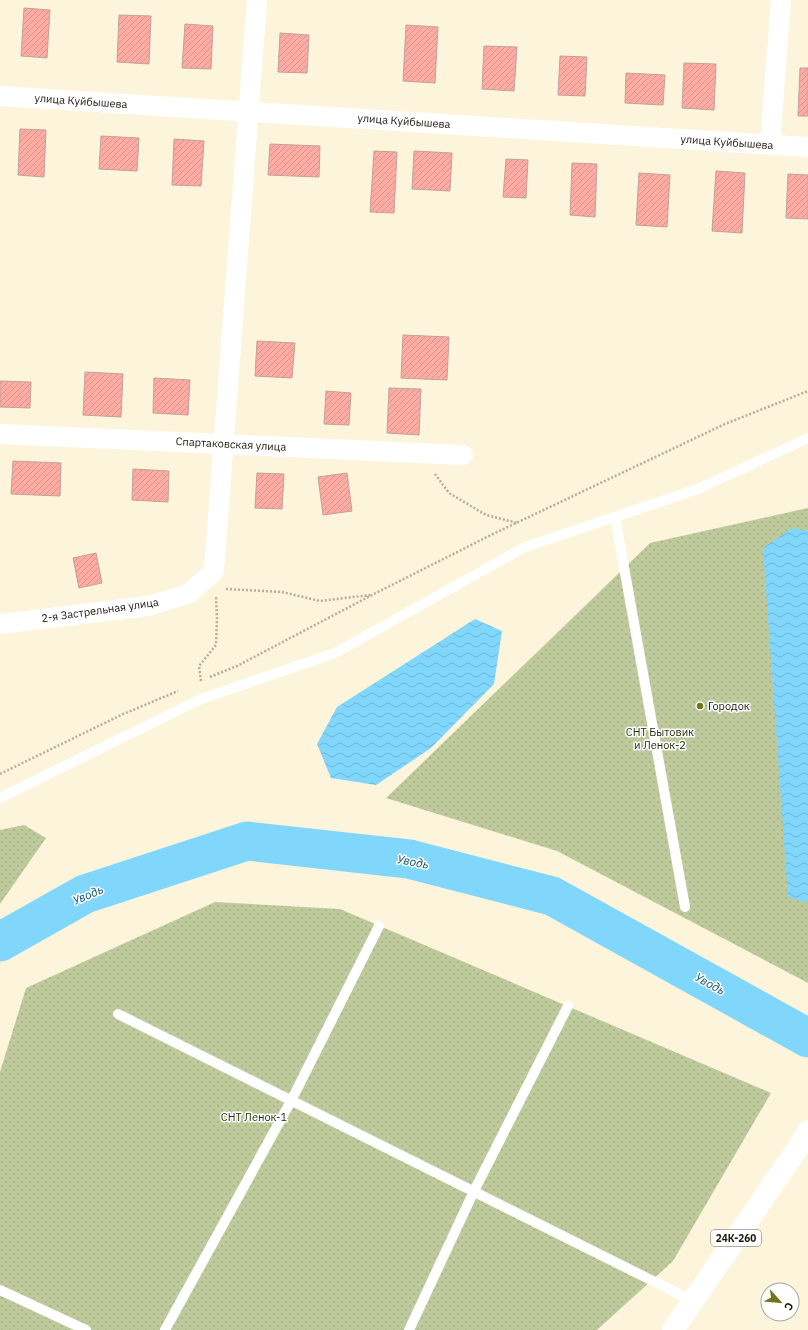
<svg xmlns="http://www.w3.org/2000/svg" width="808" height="1330" font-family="'IBM Plex Sans',sans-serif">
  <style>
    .park { fill: url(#park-dots) }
    .water { fill: url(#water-waves) }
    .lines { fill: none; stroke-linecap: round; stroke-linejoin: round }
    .river { stroke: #80d6fb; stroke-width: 39 }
    .building { fill: url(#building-hatch); stroke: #c3a09c }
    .path { stroke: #b4ad98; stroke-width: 2.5; stroke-dasharray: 2 2; stroke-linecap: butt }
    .service { stroke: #fff; stroke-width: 10 }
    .minor { stroke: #fff; stroke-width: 20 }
    .primary { stroke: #fff; stroke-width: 22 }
    .poi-dot { fill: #71761e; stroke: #fff; stroke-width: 1.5 }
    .labels { text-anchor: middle; stroke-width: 3; stroke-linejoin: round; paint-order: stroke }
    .shield { fill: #fff; stroke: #615e56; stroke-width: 1 }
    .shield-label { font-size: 10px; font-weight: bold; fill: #1d190e }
    .street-label { font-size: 11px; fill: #1d190e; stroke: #fff }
    .poi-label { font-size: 11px; fill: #1d190e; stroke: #fff; text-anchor: start }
    .park-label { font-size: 11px; fill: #272d0e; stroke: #fff }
    .water-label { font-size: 12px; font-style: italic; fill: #08526b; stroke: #fff }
  </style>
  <defs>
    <pattern id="park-dots" width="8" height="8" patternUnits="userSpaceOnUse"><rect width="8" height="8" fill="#beca9b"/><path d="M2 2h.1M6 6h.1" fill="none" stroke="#a3ad84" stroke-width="1.8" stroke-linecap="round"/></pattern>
    <pattern id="water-waves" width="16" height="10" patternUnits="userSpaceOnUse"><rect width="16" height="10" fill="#80d6fb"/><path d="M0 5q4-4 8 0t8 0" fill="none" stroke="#6eb7d6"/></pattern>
    <pattern id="building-hatch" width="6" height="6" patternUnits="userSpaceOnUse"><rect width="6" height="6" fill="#fdaba3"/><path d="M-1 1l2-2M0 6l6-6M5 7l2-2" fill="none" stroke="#d8938b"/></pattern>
  </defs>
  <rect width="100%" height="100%" fill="#fdf5db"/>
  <path class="park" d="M808,508V983L557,851L386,798L650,543Z
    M24,825L46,838L0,904V830Z
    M215,902L340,909L771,1093L673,1261L597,1330H0V1072L26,988Z"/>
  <path class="water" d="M792,528L808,531V903L788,897L763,548Z
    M475,619L502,631L494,684L431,748L376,785L331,778L317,744L337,707Z"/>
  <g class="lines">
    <path class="river" d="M0,942L85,894L247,841L409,859L552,896L808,1038"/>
  </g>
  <path class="building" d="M24,8L50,10L47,58L21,56Z
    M119,15L151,16L149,64L117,62Z
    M185,24L213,26L211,69L182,68Z
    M406,25L438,27L435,83L403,81Z
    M280,33L309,35L307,73L278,72Z
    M484,46L517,47L514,91L482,89Z
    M560,56L587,57L585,96L558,95Z
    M684,63L716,64L714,110L682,108Z
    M800,68H808V116H798Z
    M626,73L665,75L663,105L625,103Z
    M20,129L46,130L44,177L18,175Z
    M101,136L139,138L137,171L99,169Z
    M174,139L204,141L201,186L172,185Z
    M270,144L320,146L319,177L268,175Z
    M374,151L397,152L394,213L370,212Z
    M414,151L452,153L450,191L412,189Z
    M506,159L528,160L526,198L503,197Z
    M572,163L597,164L595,217L570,215Z
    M716,171L745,173L742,233L712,231Z
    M639,173L670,175L667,227L636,225Z
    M788,174L808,175V219L786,218Z
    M403,335L449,337L447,380L401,378Z
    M257,341L295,343L292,378L255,376Z
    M85,372L123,374L121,417L83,415Z
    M154,378L190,380L188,415L153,413Z
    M0,381L31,382L30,408L0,407Z
    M389,388L421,389L419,435L387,433Z
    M326,391L351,393L349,425L324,424Z
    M13,461L61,463L60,496L11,494Z
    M133,469L169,471L168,502L132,500Z
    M257,473L284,474L282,509L255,508Z
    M347,473L352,511L323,515L318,477Z
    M96,553L102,583L79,588L73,558Z"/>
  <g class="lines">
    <path class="path" d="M435,474L449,493L486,515L518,523
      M226,589L282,592L320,601L370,595
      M210,677L237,666L372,595L493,534L725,424L808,391
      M201,681L199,666L216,645L217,619L216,597
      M0,774L121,715L178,691"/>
    <path class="service" d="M615,517L685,907
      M0,798L201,699L335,653L525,547L698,489L808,438
      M118,1014L693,1301
      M0,1290L86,1330
      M165,1330L291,1101L379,926
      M409,1330L474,1191L568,1006"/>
    <path class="minor" d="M0,96L808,147
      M770,144L781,0
      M0,434L463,455
      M0,624L148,606L188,594L214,571L257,0"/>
    <path class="primary" d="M673,1330L800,1145L808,1131"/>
  </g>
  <circle class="poi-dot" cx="700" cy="706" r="4"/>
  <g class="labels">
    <rect class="shield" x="711" y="1230" width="50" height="16" rx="3"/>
    <g class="shield-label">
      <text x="736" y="1242">24К-260</text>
    </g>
    <g class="street-label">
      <text transform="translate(81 101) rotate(4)" y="4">улица Куйбышева</text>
      <text transform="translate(404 121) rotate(4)" y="4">улица Куйбышева</text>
      <text transform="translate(727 142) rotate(4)" y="4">улица Куйбышева</text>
      <text transform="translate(231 444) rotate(3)" y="4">Спартаковская улица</text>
      <text transform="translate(100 610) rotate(-8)" y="4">2-я Застрельная улица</text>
    </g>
    <g class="poi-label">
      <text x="708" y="710">Городок</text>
    </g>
    <g class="park-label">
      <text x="660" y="736">СНТ Бытовик<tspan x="660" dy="13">и Ленок-2</tspan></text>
      <text x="254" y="1121">СНТ Ленок-1</text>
    </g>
    <g class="water-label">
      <text transform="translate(413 862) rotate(11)" y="4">Уводь</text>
      <text transform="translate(88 895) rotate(-23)" y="4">Уводь</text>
      <text transform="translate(710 984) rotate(29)" y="4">Уводь</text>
    </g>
  </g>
  <g transform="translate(780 1302) rotate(117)"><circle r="19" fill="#ffffff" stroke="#a5a39f"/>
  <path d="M0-3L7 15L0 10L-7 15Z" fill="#71761e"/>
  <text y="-6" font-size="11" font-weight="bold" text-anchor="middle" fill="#1d190e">С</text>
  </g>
</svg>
